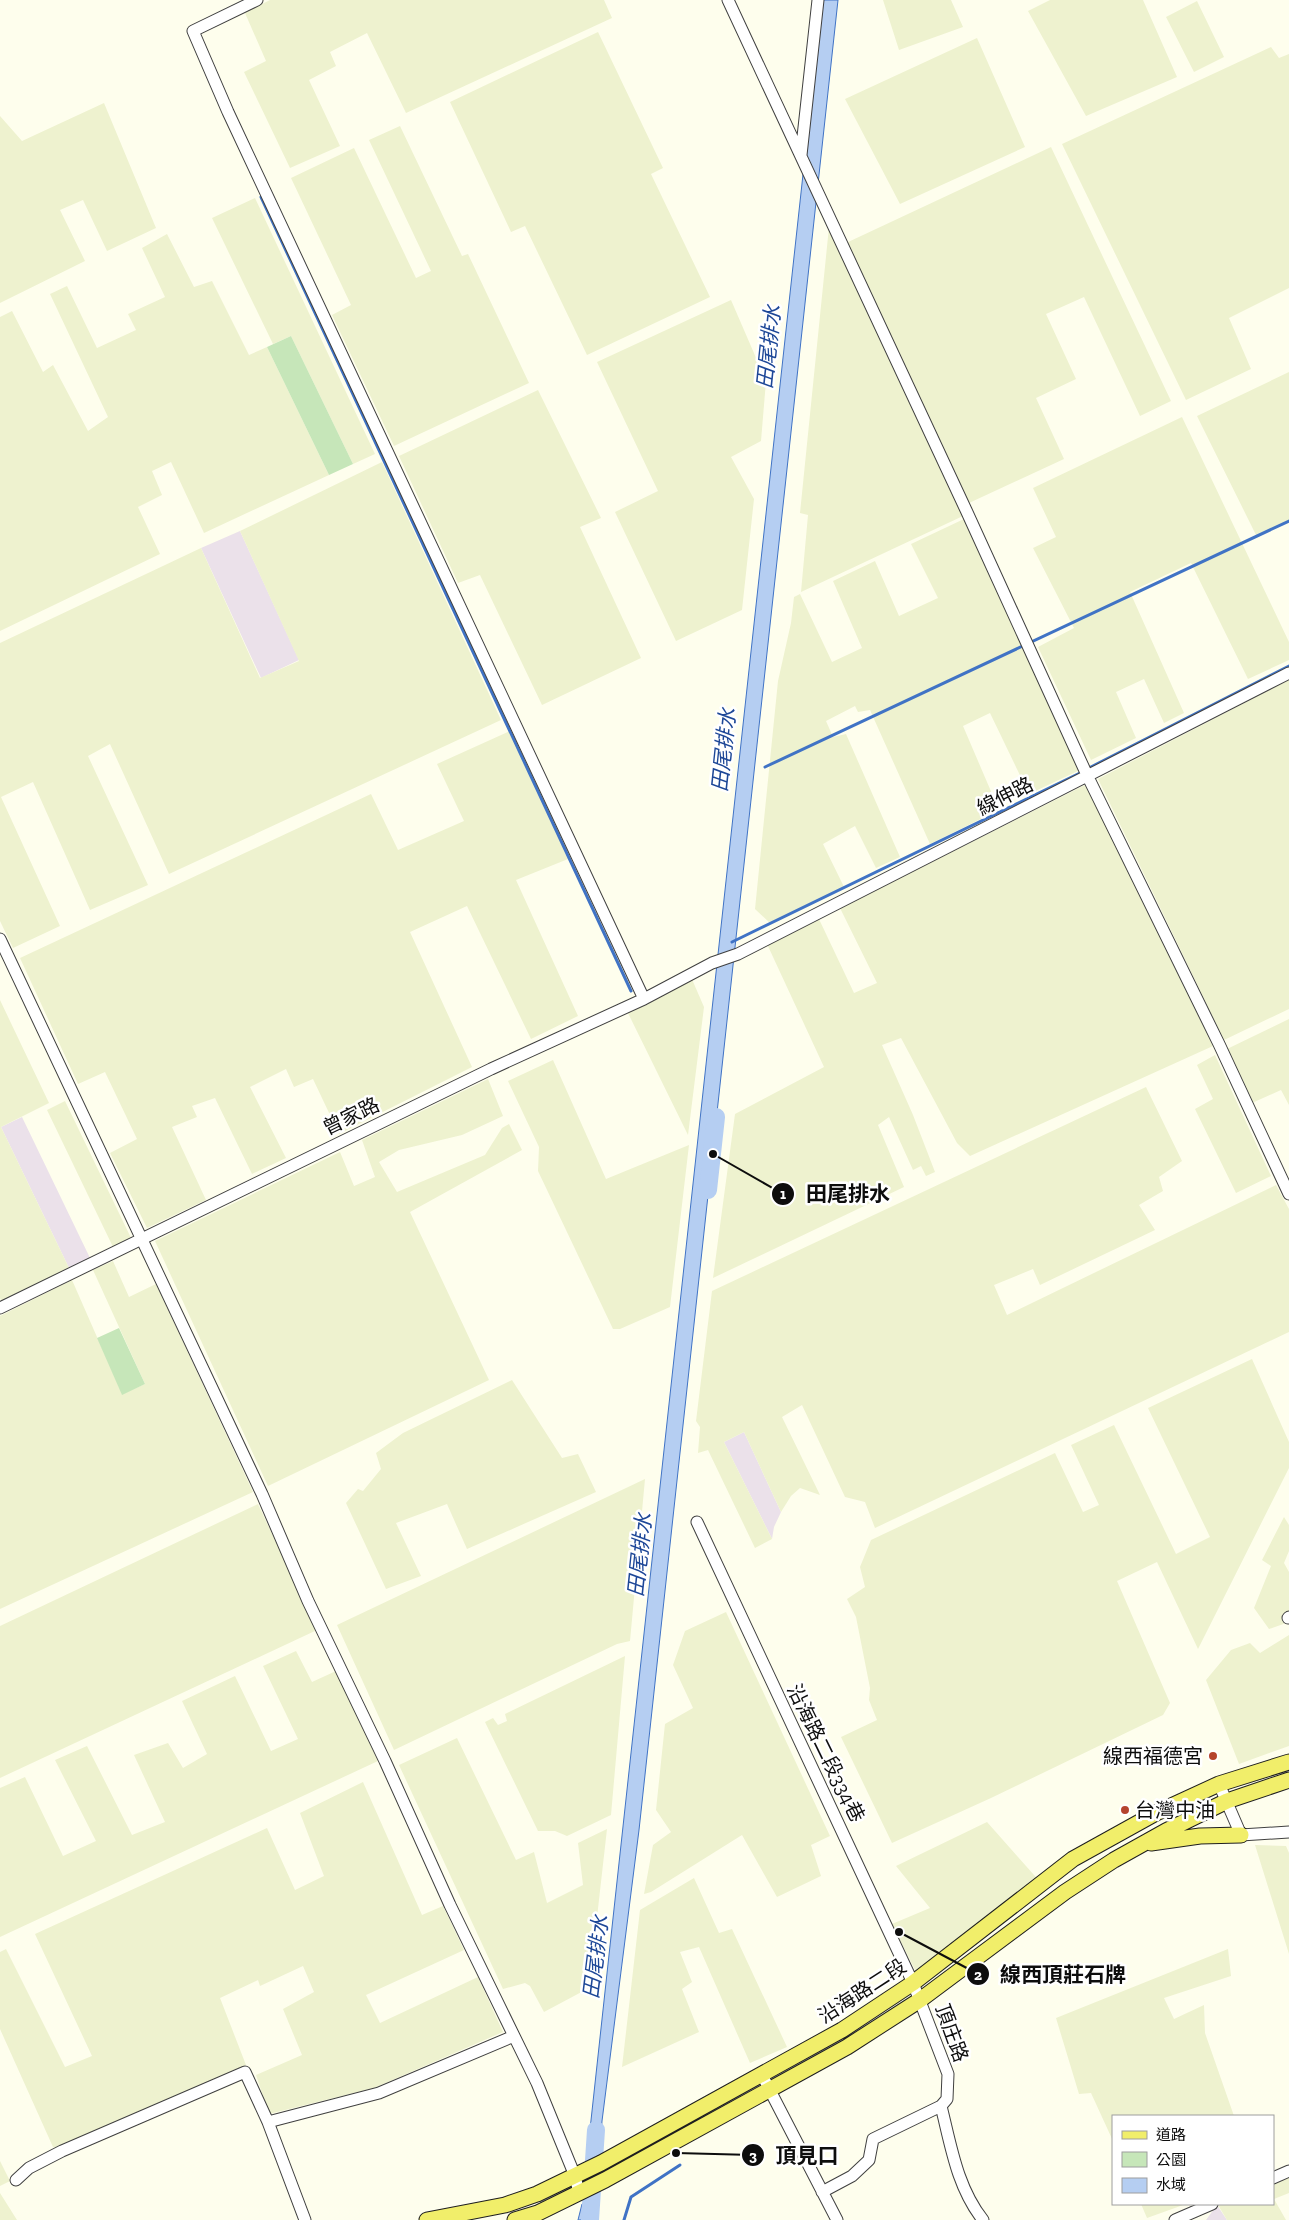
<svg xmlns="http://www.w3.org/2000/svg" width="1289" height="2220" font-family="'Zilla Slab','Noto Sans TC',serif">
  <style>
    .industrial { fill: #ebe1ea }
    .farmland { fill: #eef2cf }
    .green { fill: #c6e6b9 }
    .water { fill: #b5cef2; stroke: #4073c5 }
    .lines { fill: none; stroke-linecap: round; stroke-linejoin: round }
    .stream { stroke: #4073c5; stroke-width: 3 }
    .river { stroke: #b5cef2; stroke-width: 18 }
    .minor-casing { stroke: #404040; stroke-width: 13 }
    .major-casing { stroke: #1e1e1e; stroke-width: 17 }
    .minor { stroke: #fff; stroke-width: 11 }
    .major { stroke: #f1ee6a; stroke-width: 15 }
    .poi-dot { fill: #b5442d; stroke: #fff; stroke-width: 2 }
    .labels { text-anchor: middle; stroke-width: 5; stroke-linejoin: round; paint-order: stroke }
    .street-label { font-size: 20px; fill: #0d0d0d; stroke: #fff }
    .poi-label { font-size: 20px; fill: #0d0d0d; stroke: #fff; text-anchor: end }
    .water-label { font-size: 21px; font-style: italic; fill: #1d4797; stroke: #fff }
    .leader { fill: none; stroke: #0d0d0d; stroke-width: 2 }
    .callout-dot { fill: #0d0d0d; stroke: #fff; stroke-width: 2 }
    .mark-label { font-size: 15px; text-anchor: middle; font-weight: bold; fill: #fff }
    .callout-label { font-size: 21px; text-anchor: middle; font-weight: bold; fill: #0d0d0d; stroke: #fff; stroke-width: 5; stroke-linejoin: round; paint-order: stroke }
  </style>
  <rect width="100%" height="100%" fill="#fefeed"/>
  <path class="industrial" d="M240,531L299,660L261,678L201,548Z
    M22,1117L90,1258L69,1268L1,1127Z
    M744,1432L781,1512L774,1527L772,1539L724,1442Z
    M1217,2205L1227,2220H1206Z"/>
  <path class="farmland" d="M270,0H604L612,18L406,113L367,33L330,52L336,66L309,80L340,146L290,168L244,72L266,61L245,13Z
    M883,0H951L963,27L899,50Z
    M1050,0H1143L1177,77L1086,116L1028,11Z
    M1197,1L1224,57L1194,72L1166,17Z
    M598,32L663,168L651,174L710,297L587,355L525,226L511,232L450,102Z
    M977,38L1025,147L900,204L845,99Z
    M1271,47L1279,58L1289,54V288L1229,318L1251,369L1186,400L1062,144Z
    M104,103L156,228L107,251L83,200L60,210L85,261L0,303V116L22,141Z
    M400,126L462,256L468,254L529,383L394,446L332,315L351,305L291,178L354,148L416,278L431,271L369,140Z
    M1051,147L1171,401L1140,416L1084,297L1046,314L1076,379L1036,398L1064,459L969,503L846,243Z
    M255,198L375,454L353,464L291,336L273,344L212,218Z
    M829,227L963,516L801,592L808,515L800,513Z
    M167,234L194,287L212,281L249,355L267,347L329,475L204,533L171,462L152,471L162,495L138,507L160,554L0,631V317L12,311L43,372L53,365L88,431L108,417L50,294L67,286L97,348L136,330L128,314L165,297L142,248Z
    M731,300L766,381L761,441L731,457L754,499L742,610L676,641L615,512L658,491L597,362Z
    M1289,372V521L1257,537L1197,416Z
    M538,390L601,518L580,527L641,658L542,705L480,575L458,583L399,456Z
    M1182,417L1289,642V660L1248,679L1191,563L1130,592L1184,713L1164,723L1144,679L1116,692L1136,738L1091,760L1038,647L1074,628L1033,548L1056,537L1033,488Z
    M382,462L501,720L169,874L110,744L88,756L148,885L90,910L33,782L1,797L60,926L13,948L0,921V643L201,548L260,678L299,661L240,531Z
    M964,519L1080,770L1029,794L990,713L963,726L999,810L930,844L870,710L858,712L855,706L826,721L833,737L846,734L900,857L876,868L855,826L823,844L844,887L771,924L755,909L778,681L791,623L794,597L800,594L832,662L862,648L833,581L875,561L899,616L938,598L911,544Z
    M1289,680V1009L1224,1040L1098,779Z
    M510,731L573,857L516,880L578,1016L531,1039L467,906L410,932L472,1067L339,1134L313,1079L294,1087L286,1069L250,1087L286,1158L252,1174L215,1098L192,1106L197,1117L172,1127L206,1200L147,1228L110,1153L137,1139L105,1072L78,1084L20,958L371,794L398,850L464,821L437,764Z
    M1087,784L1213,1046L970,1156L957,1143L901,1038L882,1045L913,1115L935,1172L926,1176L921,1166L913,1170L889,1117L878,1125L904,1187L713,1278L735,1114L824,1067L767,944L818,917L854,993L877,983L840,908Z
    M691,977L704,1007L688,1135L627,1011Z
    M0,1000L49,1103L1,1127L69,1268L3,1304L0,1298Z
    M1289,1019V1105L1281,1090L1252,1103L1227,1049Z
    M1215,1055L1271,1176L1236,1193L1195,1109L1213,1099L1197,1065Z
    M553,1060L606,1179L689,1145L670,1307L620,1329H613L538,1171L539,1147L508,1081Z
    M488,1079L503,1116L462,1135L399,1150L379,1162L397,1192L485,1155L502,1128L509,1124L522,1150L410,1212L489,1380L268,1486L155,1241L340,1152L354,1186L375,1177L362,1140Z
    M1146,1087L1182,1161L1159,1177L1163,1191L1139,1205L1155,1230L1040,1285L1033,1269L994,1285L1007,1315L1276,1185L1289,1209V1332L875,1528L865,1502L845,1497L802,1405L782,1417L820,1495L800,1488L791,1496L781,1512L744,1432L724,1442L772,1539L755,1548L708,1450L698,1453L700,1427L696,1421L712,1291Z
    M65,1101L131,1238L113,1247L47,1110Z
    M113,1261L129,1297L156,1284L253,1492L0,1609V1316L72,1280L122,1394L145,1384L93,1270Z
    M1252,1359L1289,1442V1468L1198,1649L1157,1562L1117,1581L1170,1703L1163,1715L991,1798L892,1843L841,1737L877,1720L869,1700L870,1688L856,1617L847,1599L865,1587L860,1567L871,1540L1055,1453L1083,1512L1099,1505L1071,1445L1114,1425L1176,1554L1210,1537L1148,1408Z
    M512,1380L562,1458L578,1454L596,1492L467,1549L447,1504L396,1523L421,1576L386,1589L346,1503L358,1489L363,1491L381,1469L376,1453L403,1433Z
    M645,1479L630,1641L617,1644L394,1750L337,1625Z
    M258,1504L317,1630L0,1778V1626Z
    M1284,1517L1289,1525V1551L1284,1563L1289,1572V1622L1269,1629L1254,1608L1271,1566L1262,1560Z
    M726,1612L830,1836L811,1845L821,1876L777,1897L742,1835L651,1892L644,1894L653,1845L671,1832L656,1810L665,1724L693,1708L673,1665L685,1631Z
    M1289,1635V1746L1239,1764L1206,1680L1231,1650L1250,1643L1260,1653Z
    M296,1651L312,1682L336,1671L378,1761L0,1937V1788L25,1777L63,1856L96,1841L55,1760L87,1746L132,1835L165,1822L134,1755L168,1743L183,1768L207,1754L182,1701L235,1676L271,1751L298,1739L263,1666Z
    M625,1656L611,1815L567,1836L555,1831H538L485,1722L493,1718L498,1725L507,1721L505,1714Z
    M457,1738L516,1860L534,1852L547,1903L583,1885L578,1843L607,1829L589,1988L544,2012L530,1986L525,1983L503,1989L399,1765Z
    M363,1782L422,1915L443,1906L464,1950L366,1995L380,2023L478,1977L503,2032L374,2088L269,2114L256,2075L302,2055L283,2009L314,1992L303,1966L260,1986L258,1980L220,1998L246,2065L57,2148L53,2147L0,2029V1952L6,1949L65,2067L92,2056L35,1934L267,1828L295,1890L324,1876L300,1813Z
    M987,1822L1042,1884L918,1976L892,1924L930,1908L896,1866Z
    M1255,1845L1286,1846L1289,1853V1954Z
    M694,1878L719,1933L732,1929L787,2047L750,2063L699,1947L680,1952L692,1982L682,1989L699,2032L622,2067L640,1910Z
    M1228,1949L1231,1976L1164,1998L1174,2019L1204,2005L1205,2033L1234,2116H1113V2141L1091,2093L1079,2094L1056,2018Z
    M0,2161L10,2181L0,2186Z
    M1289,2178V2193L1274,2199L1286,2220H1227L1218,2205L1273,2204V2183Z
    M0,2193L17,2220H0Z
    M1141,2204H1186L1147,2218Z"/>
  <path class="green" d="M291,336L353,464L329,475L267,347Z
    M119,1328L145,1384L122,1395L97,1338Z"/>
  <path class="water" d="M822,0H838L639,1830L602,2121L600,2151L587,2157Z
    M597,2196L596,2220H578L582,2204Z"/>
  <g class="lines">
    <path class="stream" d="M261,197L631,991
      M765,767L1289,521
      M1087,769L1289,666
      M732,942L1082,772
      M624,2220L631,2197L680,2165"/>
    <path class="river" d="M708,1190L716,1117
      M590,2220L596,2130"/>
    <defs>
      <path id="minor" d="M257,0L193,31L228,112L644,999
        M728,0L966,510L1087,775L1219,1044L1289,1194
        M801,155L818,0
        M0,939L262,1494L308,1601L385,1761L450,1905L537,2083L575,2176L579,2193
        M0,1308L491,1069L644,999L712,963L738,954L1289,673
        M697,1522L913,1983L948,2074L947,2099L941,2106L873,2139L869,2160L852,2176L822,2192
        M1288,1618L1289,1617
        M1219,1784L1241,1835L1289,1832
        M762,2075L837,2220
        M941,2106C951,2146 957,2187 983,2220
        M268,2122L379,2093L514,2036
        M1273,2178L1289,2171
        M16,2180L29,2168L62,2151L245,2072L268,2122L305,2220
        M1175,2220L1212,2204"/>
      <path id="major" d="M1151,1843L1200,1836L1241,1835
        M427,2220L505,2205L537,2194L601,2163L842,2030L913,1983L1073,1859L1156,1813L1219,1784L1289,1762
        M515,2220L538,2213L605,2180L847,2047L920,2000L1065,1892L1114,1860L1166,1831L1227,1801L1289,1780"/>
    </defs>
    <use href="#minor" class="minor-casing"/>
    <use href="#major" class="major-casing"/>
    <use href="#minor" class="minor"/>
    <use href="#major" class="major"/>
  </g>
  <g class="poi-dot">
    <circle cx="1213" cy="1756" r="5"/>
    <circle cx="1125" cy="1810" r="5"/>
  </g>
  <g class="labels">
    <g class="street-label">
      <text transform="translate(1005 796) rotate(-27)" y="7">線伸路</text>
      <text transform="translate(351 1116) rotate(-26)" y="7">曾家路</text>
      <text transform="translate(826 1753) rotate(64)" y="7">沿海路二段334巷</text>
      <text transform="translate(862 1991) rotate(-33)" y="7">沿海路二段</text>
      <text transform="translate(952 2033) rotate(70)" y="7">頂庄路</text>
    </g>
    <g class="poi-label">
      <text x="1203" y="1763">線西福德宮</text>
      <text x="1135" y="1817" text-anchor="start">台灣中油</text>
    </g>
    <g class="water-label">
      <text transform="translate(769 347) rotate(-84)" y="7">田尾排水</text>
      <text transform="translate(724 750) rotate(-84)" y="7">田尾排水</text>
      <text transform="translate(640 1555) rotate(-84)" y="7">田尾排水</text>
      <text transform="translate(596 1957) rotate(-83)" y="7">田尾排水</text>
    </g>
  </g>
  <path class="leader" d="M713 1154L783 1194M899 1932L978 1974M676 2153L753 2155"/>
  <g class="callout-dot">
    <circle cx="713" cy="1154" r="5"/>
    <circle cx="899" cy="1932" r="5"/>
    <circle cx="676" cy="2153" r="5"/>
    <circle cx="783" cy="1194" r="12"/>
    <circle cx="978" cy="1974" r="12"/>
    <circle cx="753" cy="2155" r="12"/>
  </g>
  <g class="mark-label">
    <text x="783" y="1199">1</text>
    <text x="978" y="1980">2</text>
    <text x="753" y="2161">3</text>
  </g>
  <g class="callout-label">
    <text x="848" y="1201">田尾排水</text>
    <text x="1063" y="1982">線西頂莊石牌</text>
    <text x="807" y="2163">頂見口</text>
  </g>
  <rect x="1112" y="2115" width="162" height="90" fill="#ffffff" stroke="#9e9e9e"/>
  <rect x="1122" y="2131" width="25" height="8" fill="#f1ee6a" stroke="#9e9e9e"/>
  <text x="1156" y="2140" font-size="15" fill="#0d0d0d">道路</text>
  <rect x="1122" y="2152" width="25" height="15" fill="#c6e6b9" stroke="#9e9e9e"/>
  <text x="1156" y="2165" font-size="15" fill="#0d0d0d">公園</text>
  <rect x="1122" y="2178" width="25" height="15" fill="#b5cef2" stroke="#9e9e9e"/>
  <text x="1156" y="2190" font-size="15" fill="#0d0d0d">水域</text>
</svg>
